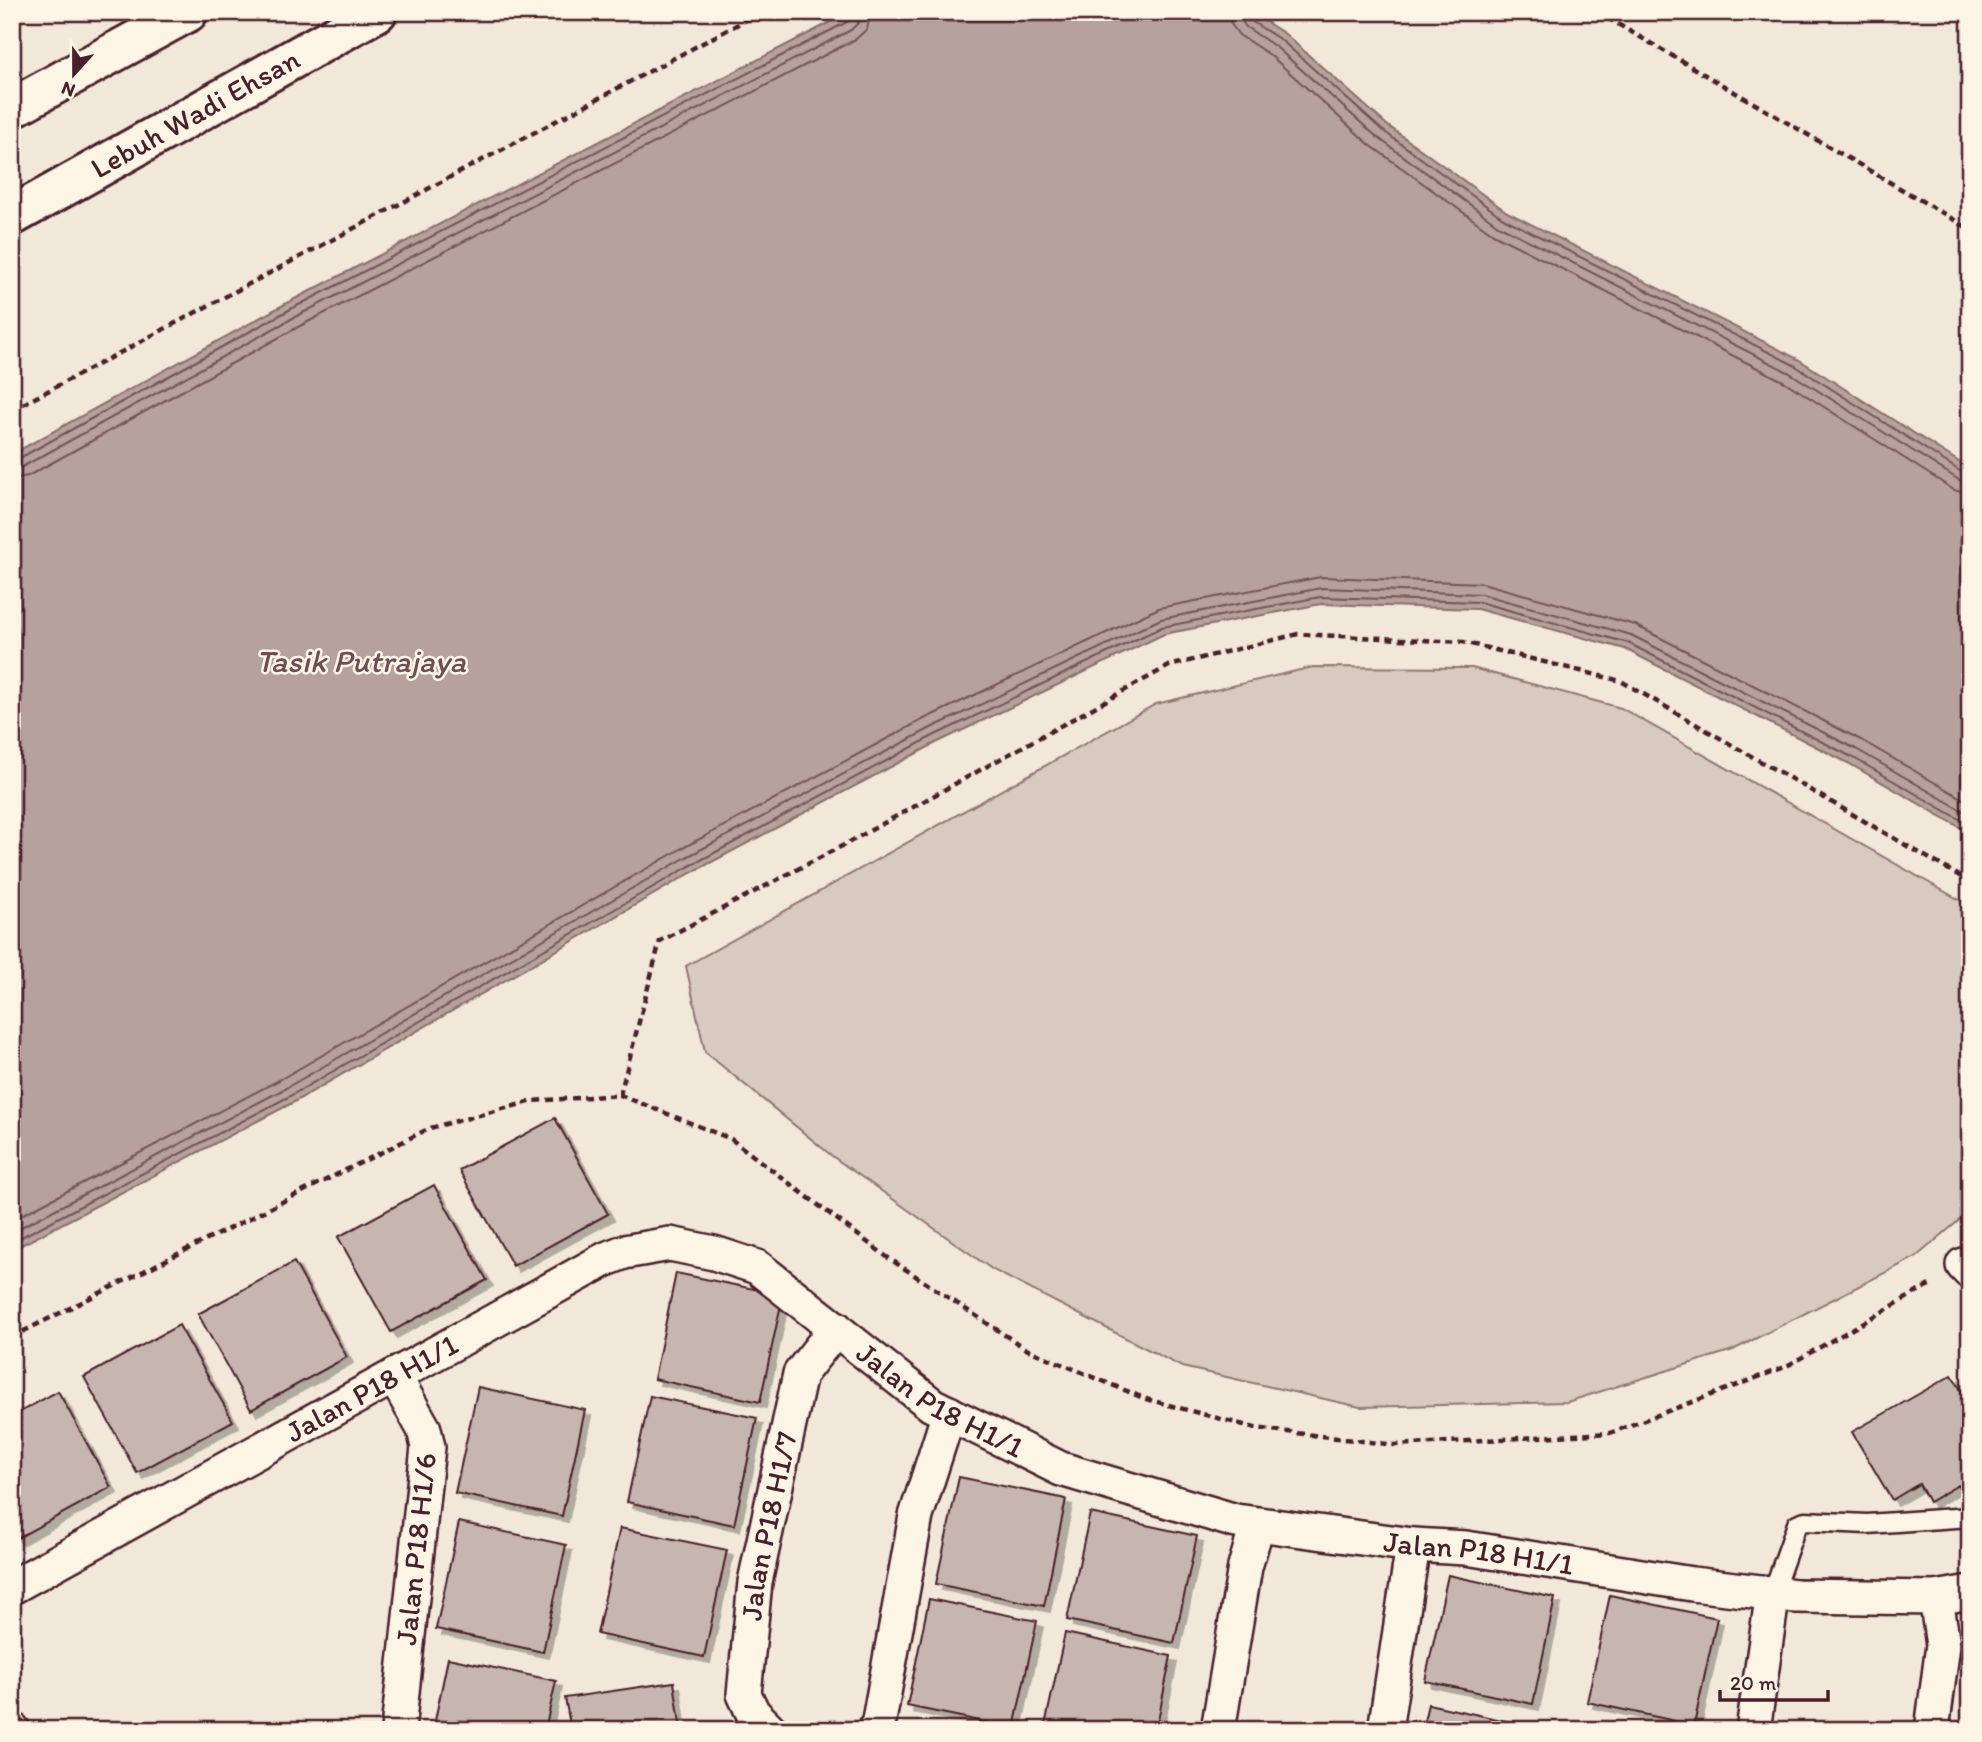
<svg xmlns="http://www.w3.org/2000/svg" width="1982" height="1742" font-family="Itim,sans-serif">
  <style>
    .green { fill: #d8cac0; stroke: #917476; stroke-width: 2 }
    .water { fill: #b6a19c; stroke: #8b6d6f; stroke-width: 2 }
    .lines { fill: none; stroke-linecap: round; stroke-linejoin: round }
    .shore { stroke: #755358; stroke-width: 2 }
    .building { fill: #c7b6af; stroke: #4a1f2b; stroke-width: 2; filter: url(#shadow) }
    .lane-casing { stroke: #4a1f2b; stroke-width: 23 }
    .street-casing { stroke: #4a1f2b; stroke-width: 38 }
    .primary-casing { stroke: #4a1f2b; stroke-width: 44 }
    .path { stroke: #4a1f2b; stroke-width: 4.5; stroke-dasharray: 7 5; stroke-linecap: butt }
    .lane { stroke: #fcf5e5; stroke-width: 18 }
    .street { stroke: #fcf5e5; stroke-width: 33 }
    .primary { stroke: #fcf5e5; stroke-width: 38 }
    .labels { text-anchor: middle; stroke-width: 5; stroke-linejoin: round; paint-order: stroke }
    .street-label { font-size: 30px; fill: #4a1f2b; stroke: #fcf5e5 }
    .water-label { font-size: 32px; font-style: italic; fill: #704c53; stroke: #fcf5e5 }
  </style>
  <defs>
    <filter id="shadow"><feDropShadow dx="6" dy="6" stdDeviation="0" flood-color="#0004"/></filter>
  </defs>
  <rect width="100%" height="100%" fill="#f1e8da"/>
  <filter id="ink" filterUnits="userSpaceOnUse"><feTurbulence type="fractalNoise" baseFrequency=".0143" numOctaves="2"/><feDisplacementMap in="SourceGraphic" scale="14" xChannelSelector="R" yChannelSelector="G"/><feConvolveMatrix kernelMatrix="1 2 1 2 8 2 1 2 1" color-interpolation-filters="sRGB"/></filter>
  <g filter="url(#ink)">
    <path class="green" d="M1313,667L1472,668L1621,708L1970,906V1211L1916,1257L1733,1350L1567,1402L1360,1407L1182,1367L993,1270L832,1156L705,1052L686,966L1156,704Z"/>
    <path class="water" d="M850,12H1251L1285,34L1387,125L1507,212L1798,359L1970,469V833L1848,763L1625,649L1477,609L1321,604L1164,634L936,743L691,873L294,1102L12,1250V454L285,304Z"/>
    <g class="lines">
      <path class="shore" d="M1229,12L1231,24L1239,35L1270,55L1370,145L1493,234L1785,382L1954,490L1970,494
        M1240,12L1241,20L1246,27L1276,47L1377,137L1498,225L1790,373L1959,480L1970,483
        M1249,12L1251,21L1281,40L1382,130L1503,218L1794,365L1963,473L1970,474
        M12,460L18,459L289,310L847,22L851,18V12
        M12,469L22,467L293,318L851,30L859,22L860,12
        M12,479L28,476L298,327L856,39L867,29L871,12
        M12,1220L281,1079L679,850L924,719L1159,608L1321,577L1482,583L1635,625L1861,740L1970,803
        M12,1232L286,1088L683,859L929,729L1161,619L1321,588L1481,594L1631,635L1856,749L1970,815
        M12,1242L290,1096L688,867L933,736L1162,627L1320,597L1479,602L1628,643L1852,757L1970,825"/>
    </g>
    <path class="building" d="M555,1118L608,1214L513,1266L459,1170Z
      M434,1185L487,1280L391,1332L338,1237Z
      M294,1262L347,1357L251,1410L198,1314Z
      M676,1273L783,1295L760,1402L654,1379Z
      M179,1325L233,1421L137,1473L84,1377Z
      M1952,1375L1970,1405V1493L1965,1496L1958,1485L1929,1502L1919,1484L1892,1500L1852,1432Z
      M478,1387L585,1410L562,1516L455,1493Z
      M58,1391L111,1487L16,1539L12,1533V1416Z
      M650,1396L757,1418L734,1525L627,1502Z
      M959,1477L1066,1499L1044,1606L936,1584Z
      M1090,1513L1197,1536L1174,1643L1067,1620Z
      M459,1522L566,1545L543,1652L436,1629Z
      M620,1528L727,1550L704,1657L597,1634Z
      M1448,1575L1555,1598L1533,1704L1425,1681Z
      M1610,1595L1717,1618L1694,1725L1587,1702Z
      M929,1599L1037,1621L1014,1728L907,1706Z
      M1065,1633L1171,1656L1156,1730H1044Z
      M448,1658L556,1681L545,1730H433Z
      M674,1682L681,1730H571L565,1698Z
      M1428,1704L1534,1727V1730H1422Z"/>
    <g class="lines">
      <defs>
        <path id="lane" d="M1773,1592L1797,1524L1805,1521L1867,1524L1970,1517"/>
        <g id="street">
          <path d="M1963,1265L1970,1272"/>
          <path d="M394,1376L424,1429L428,1447L398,1730"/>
          <path id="s1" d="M12,1587L606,1259L624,1252L670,1244L714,1253L757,1267L932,1405L1061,1469L1236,1521L1413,1545L1466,1548L1692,1584L1796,1596L1936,1598L1970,1592"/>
          <path d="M12,1729L13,1730"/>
          <path id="s2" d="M770,1730L753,1713L744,1694L755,1582L800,1374L836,1328"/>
          <path d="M874,1730L878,1726L916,1516L949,1413"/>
          <path d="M1218,1730L1245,1567L1257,1526"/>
          <path d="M1385,1730L1413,1545"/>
          <path d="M1753,1730L1773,1592"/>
          <path d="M1932,1730L1943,1645L1936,1598"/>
        </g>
        <g id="primary">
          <path d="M12,108L188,12"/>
          <path id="s3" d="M12,216L377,12"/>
        </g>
      </defs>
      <use href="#lane" class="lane-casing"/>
      <use href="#street" class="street-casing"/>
      <use href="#primary" class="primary-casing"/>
      <path class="path" d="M1597,12L1970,229
        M12,410L761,12
        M620,1095L660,941L844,845L1169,666L1298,634L1463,642L1621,681L1970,882
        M12,1337L430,1128L533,1101L620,1095L731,1139L887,1257L1026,1349L1146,1399L1255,1428L1395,1445L1610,1433L1785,1367L1933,1283"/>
      <use href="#lane" class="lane"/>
      <use href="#street" class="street"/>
      <use href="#primary" class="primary"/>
    </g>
  </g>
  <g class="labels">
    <g class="street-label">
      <text dy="10" stroke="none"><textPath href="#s3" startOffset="210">Lebuh Wadi Ehsan</textPath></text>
      <text dy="10" stroke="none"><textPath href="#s1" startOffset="411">Jalan P18 H1/1</textPath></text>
      <text dy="10" stroke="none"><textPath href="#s1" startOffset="1062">Jalan P18 H1/1</textPath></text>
      <text dy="10" stroke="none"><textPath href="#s2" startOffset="215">Jalan P18 H1/7</textPath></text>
      <text transform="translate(416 1549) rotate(-84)" y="10">Jalan P18 H1/6</text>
      <text dy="10" stroke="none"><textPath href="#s1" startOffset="1629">Jalan P18 H1/1</textPath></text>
    </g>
    <g class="water-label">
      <text x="361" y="672">Tasik Putrajaya</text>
    </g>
  </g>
  <rect width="1982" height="1742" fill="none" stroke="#fcf5e5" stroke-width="42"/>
  <rect x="21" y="21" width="1940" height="1700" fill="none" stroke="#4a1f2b" stroke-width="2.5" filter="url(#ink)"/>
  <g transform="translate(74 74) rotate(201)" stroke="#fcf5e5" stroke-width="5" paint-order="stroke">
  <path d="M0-5L12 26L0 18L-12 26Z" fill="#4a1f2b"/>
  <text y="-10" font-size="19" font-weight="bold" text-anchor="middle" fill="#4a1f2b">N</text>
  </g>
  <path d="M1720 1690v10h108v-10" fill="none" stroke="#4a1f2b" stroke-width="3.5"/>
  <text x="1730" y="1690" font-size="21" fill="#4a1f2b" stroke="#fcf5e5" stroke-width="5" paint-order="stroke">20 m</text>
</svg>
